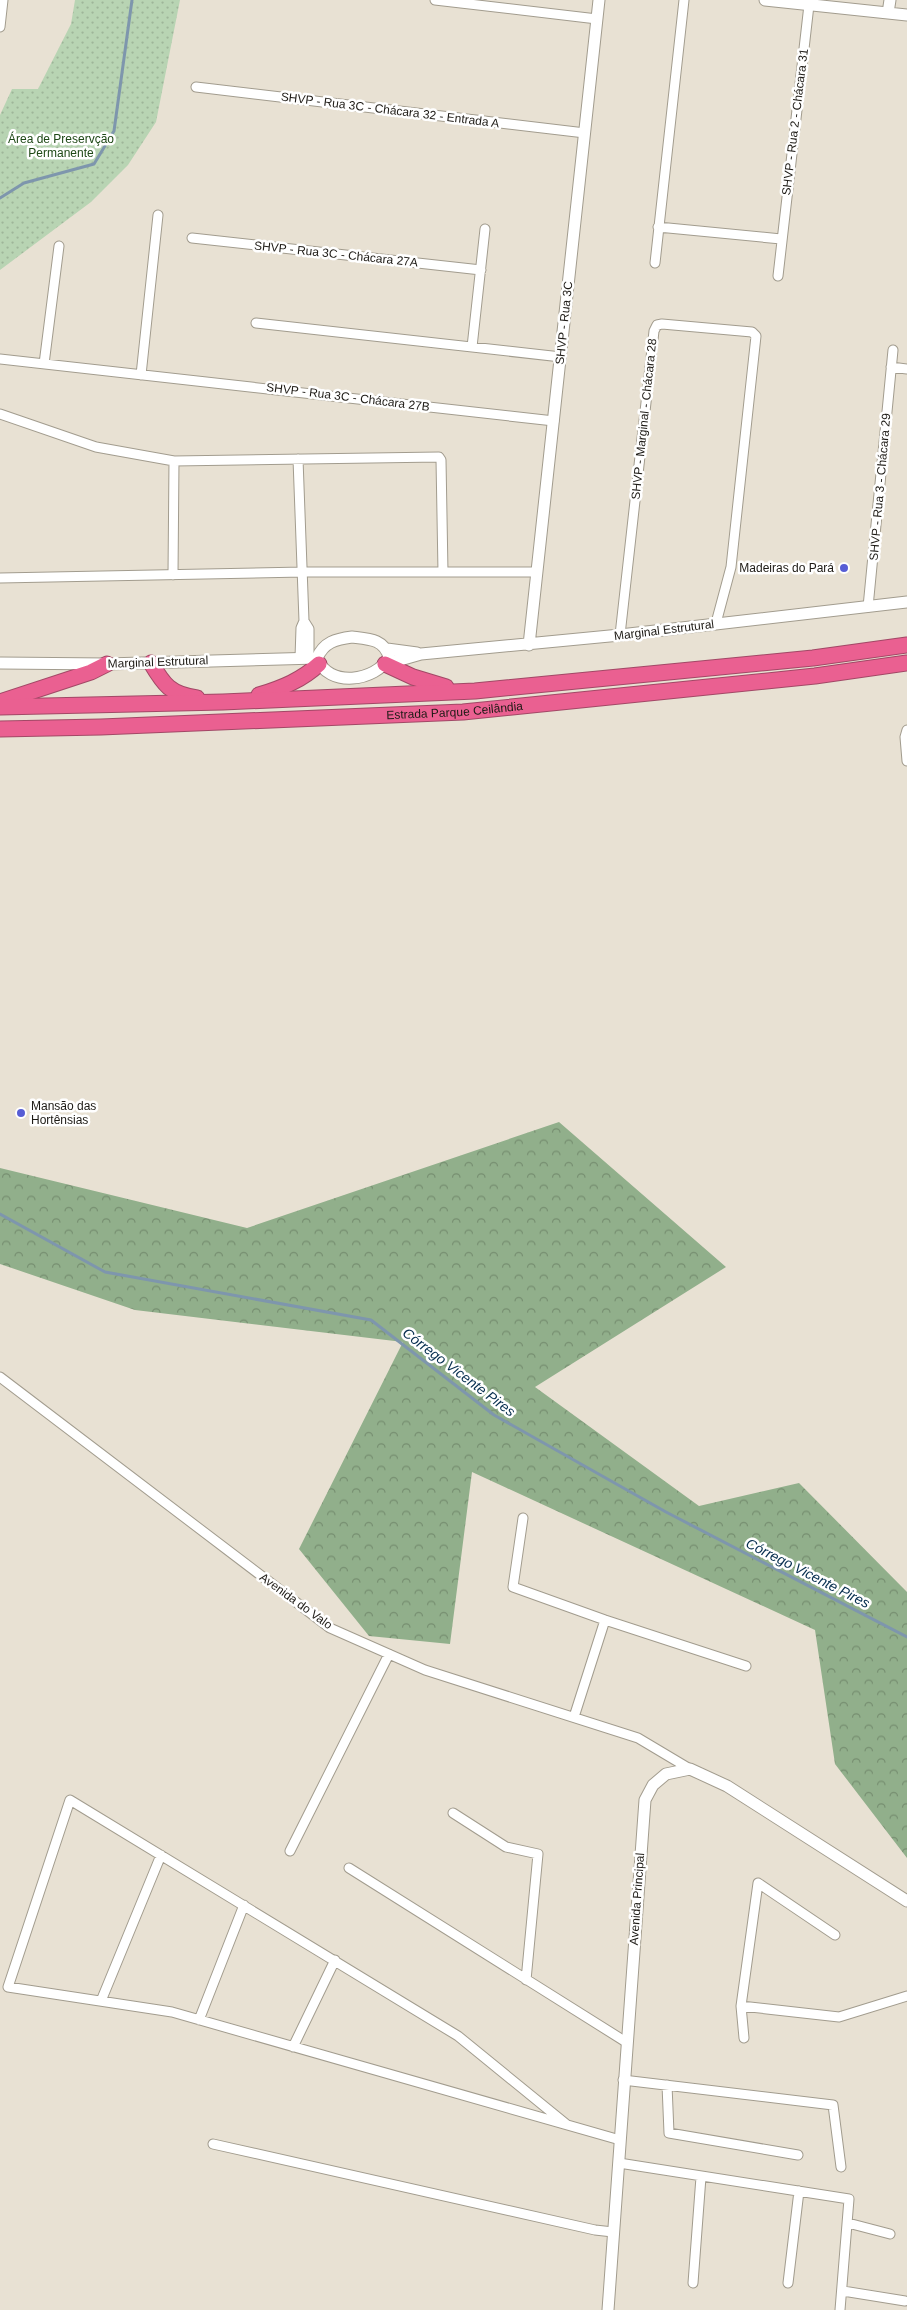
<svg xmlns="http://www.w3.org/2000/svg" width="907" height="2310" font-family="Helvetica,sans-serif">
  <style>
    .green { fill: url(#green-dots) }
    .forest { fill: url(#forest-crowns) }
    .lines { fill: none; stroke-linecap: round; stroke-linejoin: round }
    .stream { stroke: #7e96ad; stroke-width: 3 }
    .street-casing { stroke: #a29c8e; stroke-width: 11 }
    .secondary-casing { stroke: #a29c8e; stroke-width: 13 }
    .highway-casing { stroke: #a24866; stroke-width: 17 }
    .street { stroke: #fff; stroke-width: 9 }
    .secondary { stroke: #fff; stroke-width: 11 }
    .highway { stroke: #ea6091; stroke-width: 15 }
    .poi-dot { fill: #575dd5; stroke: #fff; stroke-width: 2 }
    .labels { text-anchor: middle; stroke-width: 5; stroke-linejoin: round; paint-order: stroke }
    .street-label { font-size: 12px; fill: #1d1a15; stroke: #fff }
    .park-label { font-size: 12px; fill: #1e4816; stroke: #fff }
    .poi-label { font-size: 12px; fill: #1d1a15; stroke: #fff; text-anchor: end }
    .water-label { font-size: 14px; font-style: italic; fill: #052d4e; stroke: #fff }
  </style>
  <defs>
    <pattern id="green-dots" width="8" height="8" patternUnits="userSpaceOnUse" patternTransform="scale(1.25)"><rect width="8" height="8" fill="#b8d4b3"/><path d="M2 2h.1M6 6h.1" fill="none" stroke="#9eb599" stroke-width="1.8" stroke-linecap="round"/></pattern>
    <pattern id="forest-crowns" width="20" height="18" patternUnits="userSpaceOnUse" patternTransform="scale(1.25)"><rect width="20" height="18" fill="#91af8b"/><path d="M2 6a3 3 0 1 1 6 0M12 15a3 3 0 1 1 6 0" fill="none" stroke="#768e70"/></pattern>
  </defs>
  <rect width="100%" height="100%" fill="#e8e1d3"/>
  <path class="green" d="M75,0H180L156,122L128,165L91,202L0,270V115L12,89H38L71,24Z"/>
  <path class="forest" d="M559,1122L726,1267L535,1387L699,1506L799,1483L907,1592V1858L835,1764L815,1630L472,1472L450,1644L369,1636L299,1549L403,1342L135,1310L0,1264V1168L247,1228Z"/>
  <g class="lines">
    <path class="stream" d="M0,198L24,183L94,164L114,131L132,0
      M0,1214L105,1272L371,1320L494,1415L666,1512L907,1637"/>
    <defs>
      <path id="street" d="M435,0L597,19
        M0,27L3,0
        M196,87L585,133
        M658,227L781,239
        M192,238L481,270
        M655,263L684,0
        M778,276L809,5
        M256,323L561,357
        M472,347L485,229
        M0,359L554,421
        M44,364L59,246
        M891,367L907,369
        M141,375L158,215
        M0,414L96,447L174,461L439,457L441,460L443,572H303L0,578
        M298,459L304,621L301,628L300,658
        M443,572H537
        M173,575L174,461
        M868,607L893,350
        M304,621L309,629V658
        M620,635L654,331L657,325L662,324L752,332L756,336L731,567L716,623
        M907,730L905,737L907,761
        M0,1377L330,1628L425,1670L638,1738L690,1769
        M523,1518L513,1587L605,1620L746,1666
        M574,1717L605,1620
        M453,1813L506,1847L538,1854L526,1980
        M290,1851L389,1654
        M349,1868L626,2042
        M101,2001L161,1855
        M741,2006L839,2017L907,1996
        M199,2020L244,1905
        M744,2038L741,2006L758,1883L835,1935
        M293,2047L335,1960
        M623,2080L833,2105L841,2167
        M667,2085L669,2133L798,2155
        M566,2124L458,2036L70,1800L8,1987L172,2012L620,2140
        M213,2144L595,2230L613,2232
        M619,2163L849,2199L840,2310
        M848,2223L890,2234
        M693,2283L701,2177
        M788,2283L799,2191
        M843,2291L905,2301"/>
      <path id="secondary" d="M765,0L907,15
        M888,13L890,0
        M352,637C369,639 384,639 389,657C376,682 328,688 317,658C324,642 336,639 352,637Z
        M529,645L599,0
        M387,649L417,653
        M0,663L107,664L317,658
        M386,664L421,654L620,635L907,602
        M608,2310L645,1800L653,1785L666,1774L690,1769L727,1786L907,1901"/>
      <g id="highway">
        <path d="M151,663C164,685 170,694 197,698"/>
        <path d="M385,664L413,677L446,687"/>
        <path d="M259,695C282,688 302,680 319,664"/>
        <path d="M0,702L91,672L107,664"/>
        <path d="M0,707L223,702L475,691L813,658L907,645"/>
        <path id="s1" d="M0,729L101,727L463,712L815,676L907,663"/>
      </g>
    </defs>
    <use href="#street" class="street-casing"/>
    <use href="#secondary" class="secondary-casing"/>
    <use href="#highway" class="highway-casing"/>
    <use href="#street" class="street"/>
    <use href="#secondary" class="secondary"/>
    <use href="#highway" class="highway"/>
  </g>
  <g class="poi-dot">
    <circle cx="844" cy="568" r="5"/>
    <circle cx="21" cy="1113" r="5"/>
  </g>
  <g class="labels">
    <g class="street-label">
      <text transform="translate(390 110) rotate(7)" y="4">SHVP - Rua 3C - Chácara 32 - Entrada A</text>
      <text transform="translate(795 122) rotate(-83)" y="4">SHVP - Rua 2 - Chácara 31</text>
      <text transform="translate(336 254) rotate(6)" y="4">SHVP - Rua 3C - Chácara 27A</text>
      <text transform="translate(564 323) rotate(-84)" y="4">SHVP - Rua 3C</text>
      <text transform="translate(348 397) rotate(7)" y="4">SHVP - Rua 3C - Chácara 27B</text>
      <text transform="translate(644 419) rotate(-84)" y="4">SHVP - Marginal - Chácara 28</text>
      <text transform="translate(880 487) rotate(-85)" y="4">SHVP - Rua 3 - Chácara 29</text>
      <text transform="translate(664 630) rotate(-7)" y="4">Marginal Estrutural</text>
      <text transform="translate(158 662) rotate(-2)" y="4">Marginal Estrutural</text>
      <text dy="4" stroke="none"><textPath href="#s1" startOffset="455">Estrada Parque Ceilândia</textPath></text>
      <text transform="translate(296 1601) rotate(36)" y="4">Avenida do Valo</text>
      <text transform="translate(637 1899) rotate(-86)" y="4">Avenida Principal</text>
    </g>
    <g class="park-label">
      <text x="61" y="143">Área de Preservção<tspan x="61" dy="14">Permanente</tspan></text>
    </g>
    <g class="poi-label">
      <text x="834" y="572">Madeiras do Pará</text>
      <text x="31" y="1110" text-anchor="start">Mansão das<tspan x="31" dy="14">Hortênsias</tspan></text>
    </g>
    <g class="water-label">
      <text transform="translate(459 1372) rotate(37)" y="5">Córrego Vicente Pires</text>
      <text transform="translate(808 1573) rotate(27)" y="5">Córrego Vicente Pires</text>
    </g>
  </g>
</svg>
